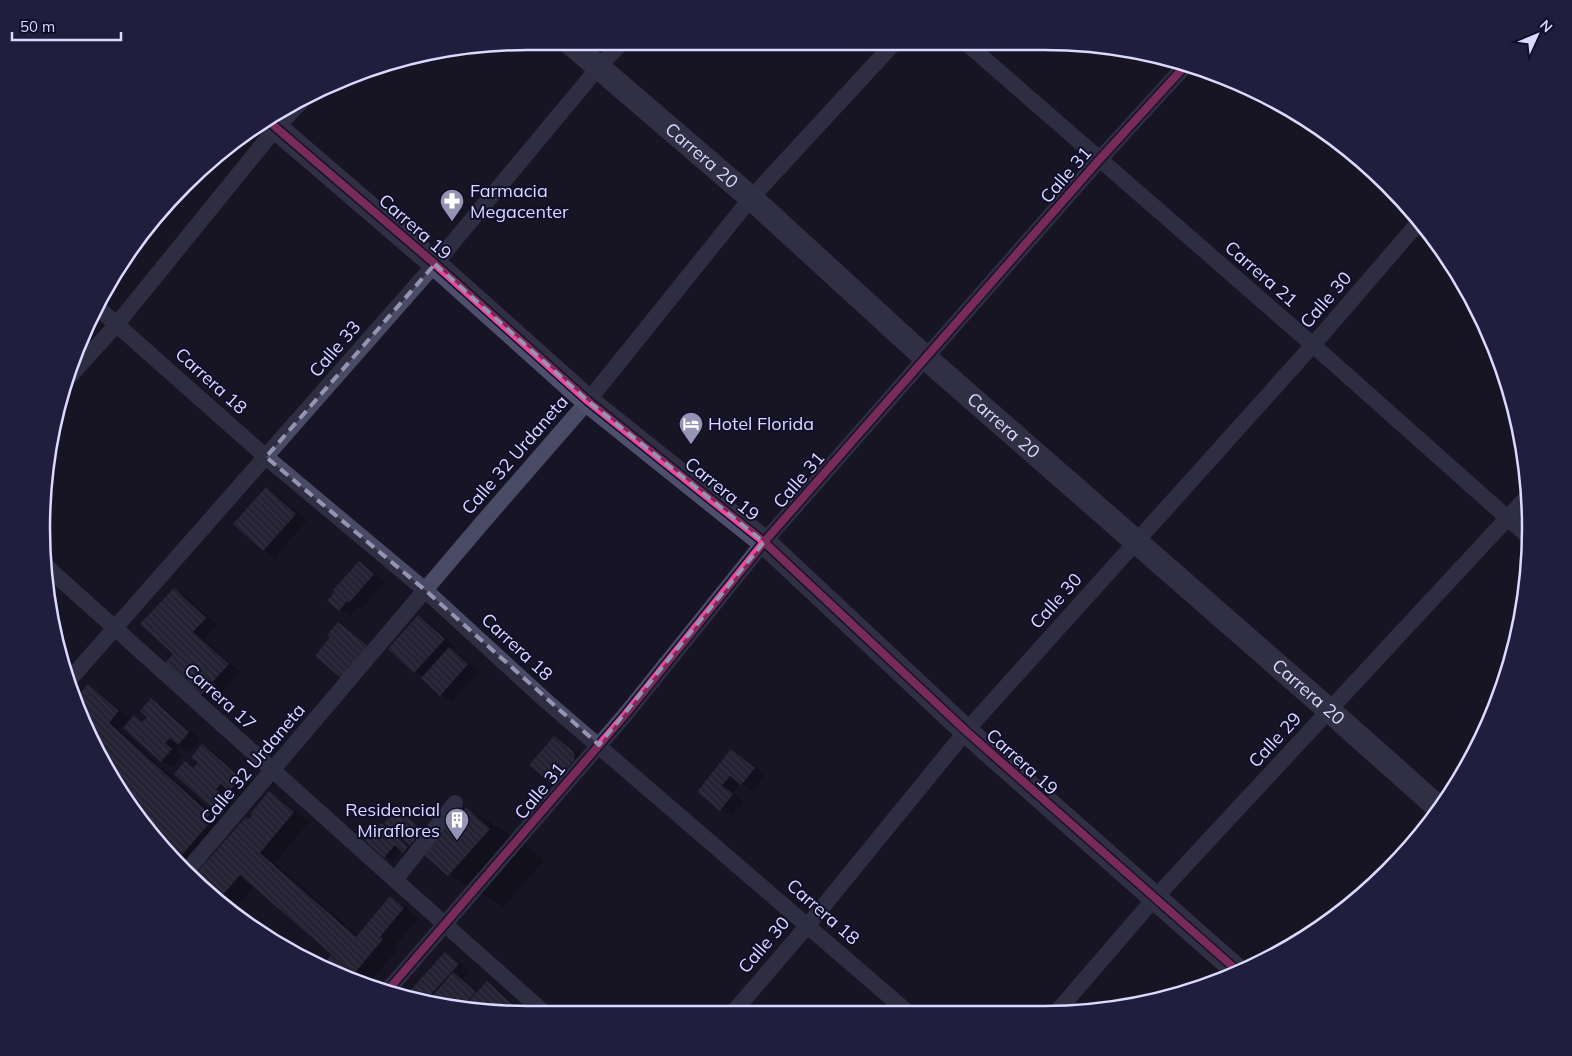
<svg xmlns="http://www.w3.org/2000/svg" width="1572" height="1056" font-family="Mulish,sans-serif">
  <style>
    .shadow { fill: #0007 }
    .building { fill: url(#building-back-hatch) }
    .lines { fill: none; stroke-linecap: round; stroke-linejoin: round }
    .street { stroke: #494a66; stroke-width: 16 }
    .secondary { stroke: #4e4f6c; stroke-width: 24 }
    .cycleway-casing { stroke: #110e2c; stroke-width: 11 }
    .cycleway { stroke: #ed469a; stroke-width: 8 }
    .marked { fill: none; stroke: #9694b3; stroke-width: 4; stroke-dasharray: 10 6; stroke-linejoin: round }
    .labels { text-anchor: middle; stroke-width: 4; stroke-linejoin: round; paint-order: stroke }
    .street-label { font-size: 18px; fill: #dad9ff; stroke: #110e2c }
    .poi-label { font-size: 18px; fill: #dad9ff; stroke: #110e2c; text-anchor: start }
    .rim { fill: none; stroke: #dad9ff; stroke-width: 2.5 }
  </style>
  <defs>
    <pattern id="building-back-hatch" width="6" height="6" patternUnits="userSpaceOnUse" patternTransform="scale(1.25)"><rect width="6" height="6" fill="#353346"/><path d="M-1 5l2 2M0 0l6 6M5-1l2 2" fill="none" stroke="#525062"/></pattern>
  </defs>
  <rect width="100%" height="100%" fill="#171525"/>
  <path class="shadow" d="M267,488L278,495L307,521L275,557L264,550Z
    M359,562L371,569L385,582L361,609L358,607L351,616L339,610Z
    M174,589L186,596L217,625L204,639L240,672L211,704L165,665L175,654Z
    M419,616L430,623L455,646L452,650L461,655L479,672L452,701L441,695L424,677L415,672Z
    M339,623L346,627L375,651L332,637Z
    M89,686L100,693L132,720L134,717L144,722L148,717L151,700L163,707L200,739L190,751L180,745L176,750L183,756L173,767L162,761L123,726L119,730L125,734L225,824L195,866L179,857L163,842L162,844L106,771Z
    M555,738L566,744L584,758L565,790L554,784Z
    M202,746L214,752L251,786L242,797L232,791L227,796L234,802L225,813L213,807L186,763L195,768L199,763Z
    M732,751L743,758L765,775L753,791L741,783L733,793L744,802L732,816L720,810L698,792Z
    M269,793L285,802L309,822L275,863L359,936L390,898L406,907L419,918L394,947L398,949L370,982L358,974L357,976L365,982L322,968L331,957L342,963L254,886L235,909L193,879L246,818L249,820Z
    M466,808L521,840L544,861L503,907L449,875L425,854Z
    M398,810L405,814L430,836L418,849L411,844L386,822Z
    M381,824L389,829L414,852L411,856L402,850L392,861L384,857Z
    M446,954L457,960L470,971L463,979L478,992L487,983L499,990L527,1015L433,1005L407,996Z"/>
  <path class="building" d="M266,487L296,514L263,551L233,524Z
    M359,561L374,574L349,603L347,601L339,611L327,601L335,591L333,590Z
    M174,588L206,618L193,632L229,664L198,698L163,665L173,654L140,624Z
    M418,615L445,639L414,673L388,649Z
    M338,622L368,646L341,678L315,656L330,637L327,635Z
    M449,647L468,664L440,696L421,678Z
    M88,684L119,711L109,723L210,814L204,821L208,825L179,858L160,841L106,771L78,696Z
    M151,698L189,732L178,745L170,738L165,743L172,749L161,762L123,728L134,715L142,722L147,717L140,711Z
    M554,736L572,750L575,755L574,761L553,785L529,765Z
    M202,744L241,778L229,791L221,784L216,789L223,795L212,808L174,774L185,761L193,768L198,763L191,757Z
    M731,749L755,768L741,785L730,776L722,785L733,794L720,811L697,792Z
    M269,791L294,812L260,853L356,937L390,896L404,908L380,937L383,939L354,974L240,875L220,898L192,878L246,817L249,819L252,815L251,813Z
    M466,807L490,829L448,876L423,854Z
    M398,808L423,831L410,845L384,823Z
    M381,823L408,847L403,853L395,845L384,858L365,841Z
    M445,952L459,964L424,1002L405,996Z
    M331,955L357,977L355,979L321,967Z
    M453,972L476,992L461,1008L433,1005L426,1003Z
    M487,981L512,1004L504,1012L462,1008Z
    M513,1004L524,1014L505,1013Z"/>
  <g class="lines">
    <path class="street" d="M964,41L1313,345L1530,538
      M98,308L266,457L425,590L545,700L911,1015
      M70,376L117,324L276,128L301,102
      M47,567L395,880L547,1015
      M71,678L435,264L598,68L623,41
      M185,873L482,523L588,401L751,198L896,41
      M395,880L455,803
      M388,990L625,715L764,542L1099,160L1185,66
      M1055,1014L1154,899L1528,496
      M731,1015L808,925L966,731L1313,345L1419,222"/>
    <g class="secondary">
      <path id="s1" d="M568,41L751,198L926,358L1330,711L1440,809"/>
      <path d="M266,119L435,264L588,401L764,542L966,731L1240,973"/>
    </g>
    <defs>
      <path id="cycleway" d="M266,119L435,264L588,401L764,542L966,731L1240,973
        M388,990L625,715L764,542L1099,160L1185,66"/>
    </defs>
    <use href="#cycleway" class="cycleway-casing"/>
    <use href="#cycleway" class="cycleway"/>
  </g>
  <path d="M0 0H1572V1056H0ZM435,264L588,401L764,542L599,745L425,590L266,457Z" fill="#171525" fill-opacity=".55" fill-rule="evenodd"/>
  <path class="marked" d="M435,264L588,401L764,542L599,745L425,590L266,457Z"/>
  <defs>
    <symbol id="pharmacy-pin" viewBox="-11 -11 22 30"><path d="M0 17L-7.5 6A9.5 9.5 0 1 1 7.5 6Z" fill="#9694b3" stroke="#110e2c"/><path d="M-2-6h4v4h4v4h-4v4h-4v-4h-4v-4h4Z" fill="#fff"/></symbol>
    <symbol id="hotel-pin" viewBox="-11 -11 22 30"><path d="M0 17L-7.5 6A9.5 9.5 0 1 1 7.5 6Z" fill="#9694b3" stroke="#110e2c"/><path d="M-6-4.5h1.5V1H6V5H4.5V3h-9V5H-6ZM-4 0a1.8 1.8 0 1 1 3.6 0ZM.5 0V-2.5h3Q6-2.5 6 0Z" fill="#fff"/></symbol>
    <symbol id="building-pin" viewBox="-11 -11 22 30"><path d="M0 17L-7.5 6A9.5 9.5 0 1 1 7.5 6Z" fill="#9694b3" stroke="#110e2c"/><path d="M-4-6H4V6H1V3H-1V6H-4ZM-2.5-4.3h1.7v1.8h-1.7ZM.8-4.3h1.7v1.8H.8ZM-2.5-1h1.7V.8h-1.7ZM.8-1h1.7V.8H.8Z" fill="#fff"/></symbol>
  </defs>
  <g fill-rule="evenodd">
    <use href="#pharmacy-pin" x="438" y="187" width="28" height="38"/>
    <use href="#hotel-pin" x="677" y="410" width="28" height="38"/>
    <use href="#building-pin" x="443" y="806" width="28" height="38"/>
  </g>
  <g class="labels">
    <g class="street-label">
      <text dy="6" stroke="none"><textPath href="#s1" startOffset="176">Carrera 20</textPath></text>
      <text transform="translate(1066 175) rotate(-49)" y="6">Calle 31</text>
      <text transform="translate(415 227) rotate(41)" y="6">Carrera 19</text>
      <text transform="translate(1261 274) rotate(41)" y="6">Carrera 21</text>
      <text transform="translate(1326 300) rotate(-49)" y="6">Calle 30</text>
      <text transform="translate(335 349) rotate(-49)" y="6">Calle 33</text>
      <text transform="translate(211 381) rotate(42)" y="6">Carrera 18</text>
      <text dy="6" stroke="none"><textPath href="#s1" startOffset="581">Carrera 20</textPath></text>
      <text transform="translate(515 455) rotate(-49)" y="6">Calle 32 Urdaneta</text>
      <text transform="translate(799 480) rotate(-49)" y="6">Calle 31</text>
      <text transform="translate(722 489) rotate(39)" y="6">Carrera 19</text>
      <text transform="translate(1056 601) rotate(-48)" y="6">Calle 30</text>
      <text transform="translate(517 647) rotate(43)" y="6">Carrera 18</text>
      <text dy="6" stroke="none"><textPath href="#s1" startOffset="986">Carrera 20</textPath></text>
      <text transform="translate(220 697) rotate(42)" y="6">Carrera 17</text>
      <text transform="translate(1275 740) rotate(-47)" y="6">Calle 29</text>
      <text transform="translate(1022 762) rotate(42)" y="6">Carrera 19</text>
      <text transform="translate(253 764) rotate(-50)" y="6">Calle 32 Urdaneta</text>
      <text transform="translate(540 791) rotate(-50)" y="6">Calle 31</text>
      <text transform="translate(823 912) rotate(41)" y="6">Carrera 18</text>
      <text transform="translate(764 945) rotate(-49)" y="6">Calle 30</text>
    </g>
    <g class="poi-label">
      <text x="470" y="197">Farmacia<tspan x="470" dy="21">Megacenter</tspan></text>
      <text x="708" y="430">Hotel Florida</text>
      <text x="440" y="816" text-anchor="end">Residencial<tspan x="440" dy="21">Miraflores</tspan></text>
    </g>
  </g>
  <path d="M0 0H1572V1056H0ZM528 50H1044A478 478 0 0 1 1522 528V528A478 478 0 0 1 1044 1006H528A478 478 0 0 1 50 528V528A478 478 0 0 1 528 50Z" fill="#211e3d" fill-rule="evenodd"/>
  <path class="rim" d="M528 50H1044A478 478 0 0 1 1522 528V528A478 478 0 0 1 1044 1006H528A478 478 0 0 1 50 528V528A478 478 0 0 1 528 50Z"/>
  <g transform="translate(1537 35) rotate(46)" stroke="#110e2c" stroke-width="4" paint-order="stroke">
  <path d="M0-4L9 19L0 12L-9 19Z" fill="#dad9ff"/>
  <text y="-8" font-size="14" font-weight="bold" text-anchor="middle" fill="#dad9ff">N</text>
  </g>
  <path d="M12 32v8h109v-8" fill="none" stroke="#dad9ff" stroke-width="2.5"/>
  <text x="20" y="32" font-size="15" fill="#dad9ff" stroke="#110e2c" stroke-width="4" paint-order="stroke">50 m</text>
</svg>
